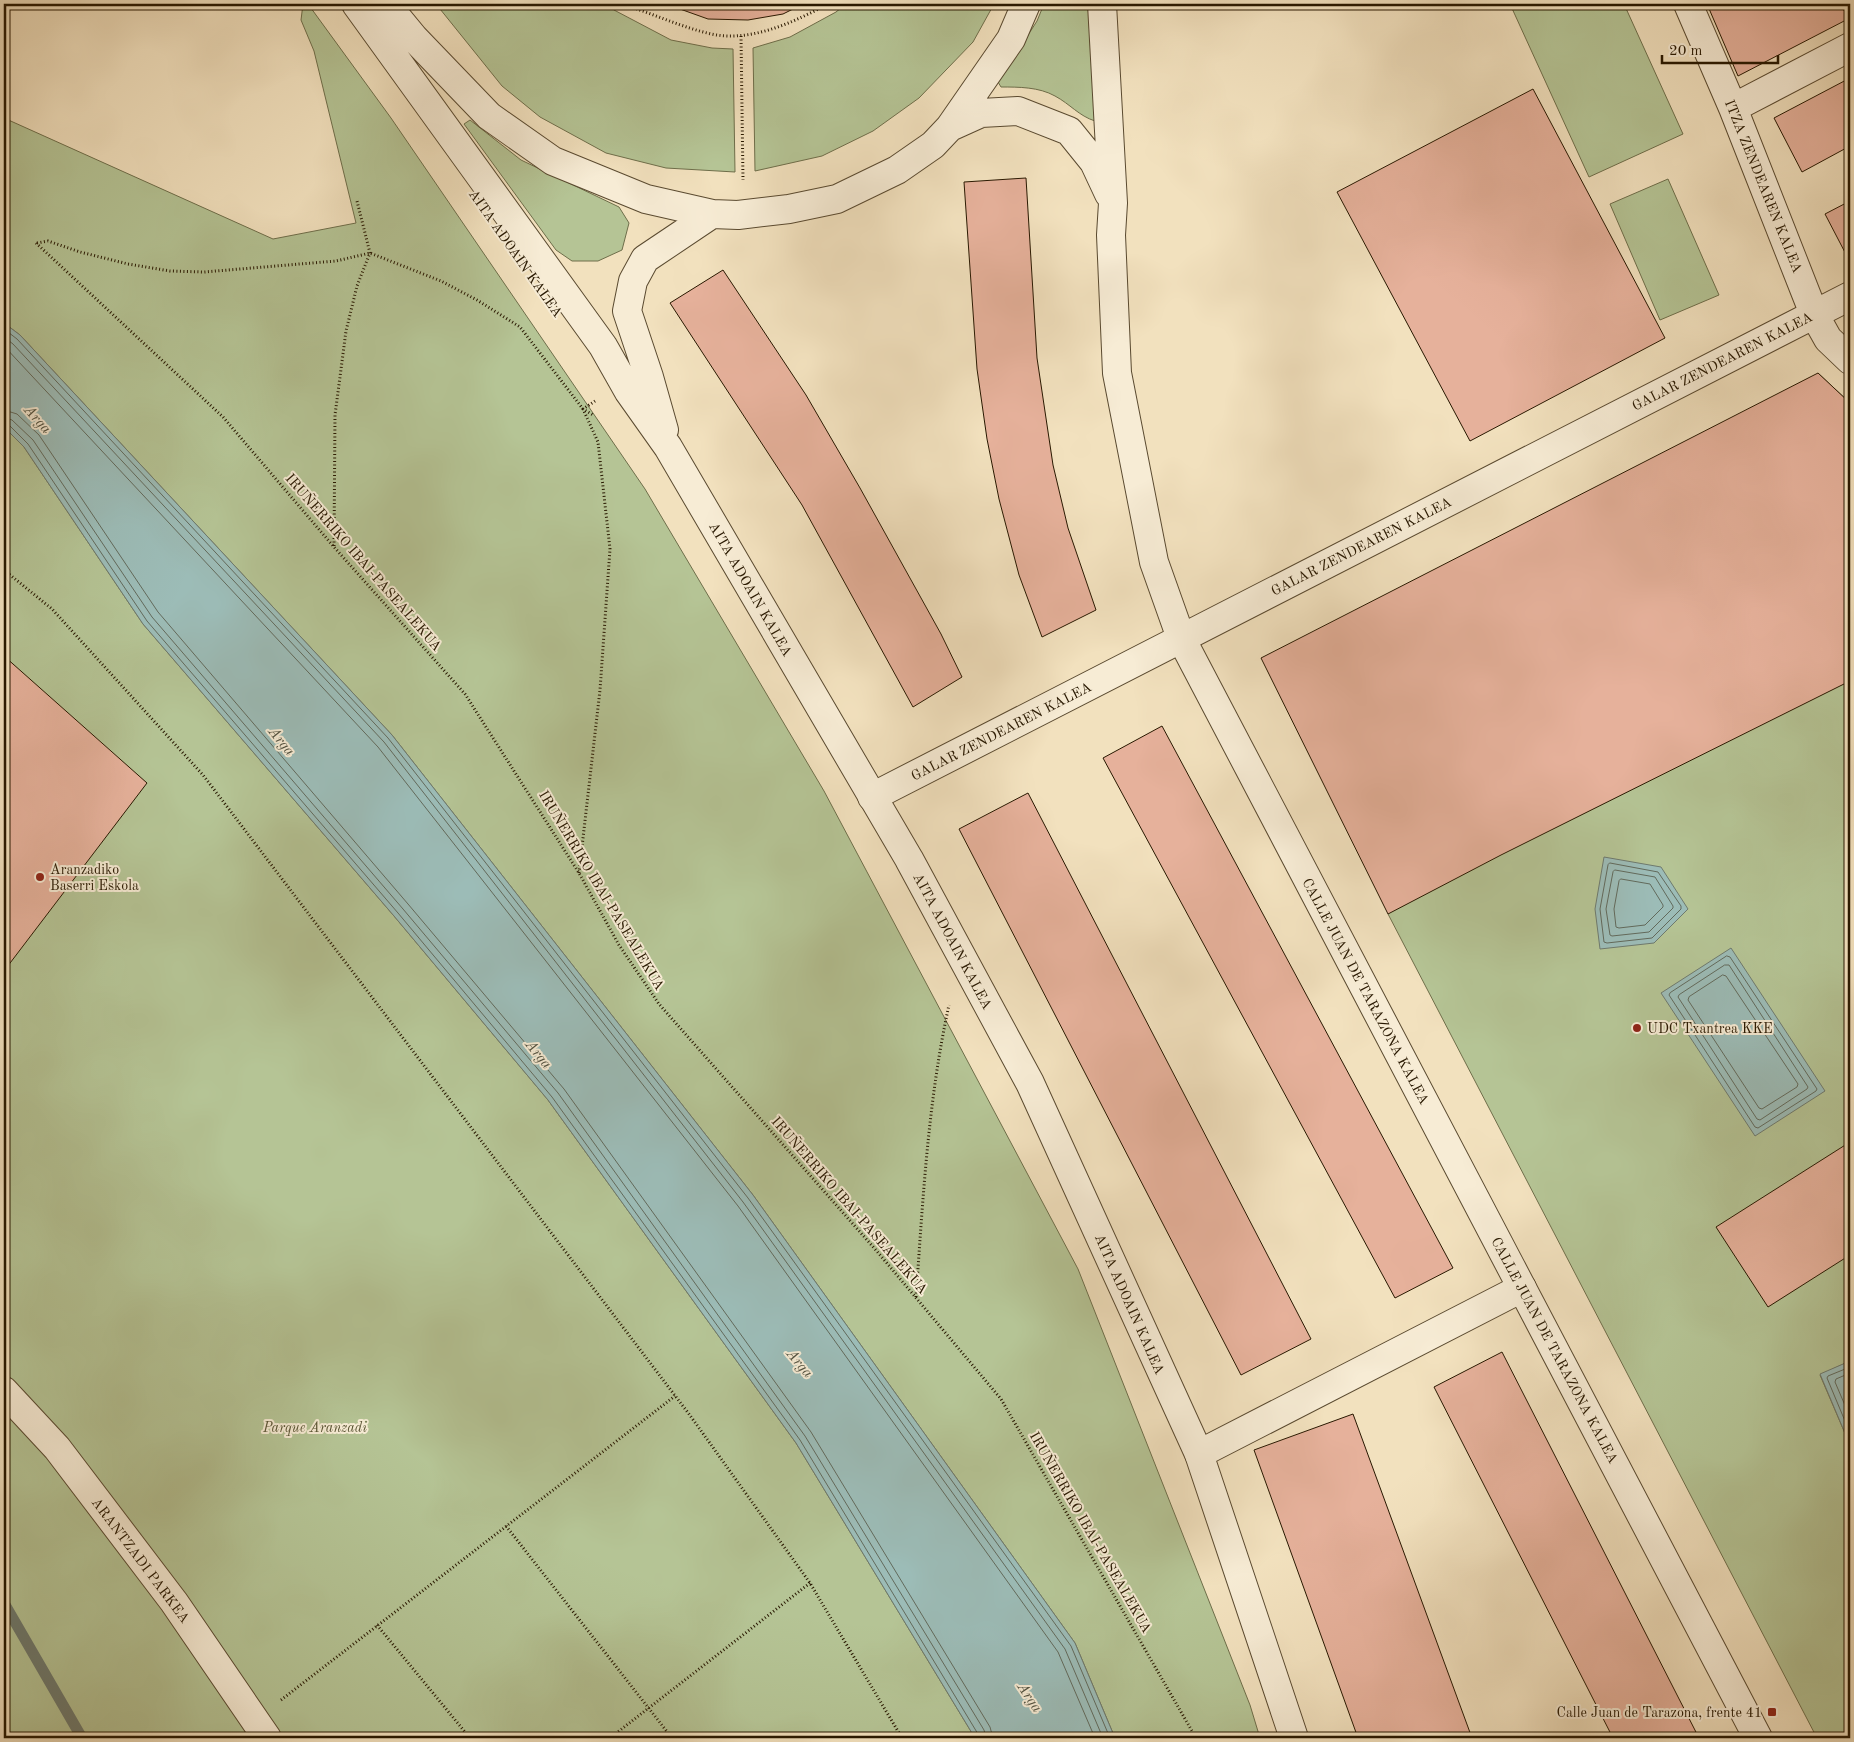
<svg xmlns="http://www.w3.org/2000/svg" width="1854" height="1742" font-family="'Old Standard TT',serif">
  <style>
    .green { fill: #b5c495; stroke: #6e6e4a }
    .water { fill: #9cbcb7; stroke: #6e7a6e }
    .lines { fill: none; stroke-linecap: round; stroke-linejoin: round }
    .shore { stroke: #626a5c; stroke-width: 1 }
    .stream { stroke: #6e7a6e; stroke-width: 11 }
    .building { fill: #e6b19b; stroke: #281800 }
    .minor-casing { stroke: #5a4a30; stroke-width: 30 }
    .tertiary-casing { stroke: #5a4a30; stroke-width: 30 }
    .path { stroke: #281800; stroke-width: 3; stroke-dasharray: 1 2.5; stroke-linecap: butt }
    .minor { stroke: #f7ecd5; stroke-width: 28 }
    .tertiary { stroke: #f7ecd5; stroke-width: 28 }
    .poi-dot { fill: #8f2418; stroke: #f7ecd5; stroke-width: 2 }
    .labels { text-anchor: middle; stroke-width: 4; stroke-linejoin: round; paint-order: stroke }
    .street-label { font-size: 14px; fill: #281800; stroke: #f7ecd5 }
    .poi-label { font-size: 14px; fill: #281800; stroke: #f7ecd5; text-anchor: start }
    .park-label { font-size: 14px; font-style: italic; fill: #595434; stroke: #f7ecd5 }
    .water-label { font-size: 15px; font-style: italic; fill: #515140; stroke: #f7ecd5 }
  </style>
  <rect width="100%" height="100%" fill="#f2e1be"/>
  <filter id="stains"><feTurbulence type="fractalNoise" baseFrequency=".004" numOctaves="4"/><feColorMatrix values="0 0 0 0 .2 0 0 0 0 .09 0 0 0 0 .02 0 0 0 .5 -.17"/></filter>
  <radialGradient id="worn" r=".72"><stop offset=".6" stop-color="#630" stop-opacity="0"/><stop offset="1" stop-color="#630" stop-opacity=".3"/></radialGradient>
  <path class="green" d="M303,4H308L391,118L645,489L824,791L1078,1269L1250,1705L1260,1738H1115L1075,1643L753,1195L392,735L20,335L4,323V118L273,239L356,223L314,51L301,20Z
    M436,4H606L614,10L671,40L712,48L733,49L735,172L666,168L606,153L540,117L502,86Z
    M846,4H994L973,42L919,98L873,131L822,156L755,171L753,48L790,37L836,12Z
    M1044,4H1088L1095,121C1079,116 1070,104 1055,96C1039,87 1019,87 1001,87L998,82L1037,21Z
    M1510,4H1624L1683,134L1589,177Z
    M470,120L521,160L619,207L629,223L622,250L598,261H572L556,250L464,124Z
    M1668,179L1719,295L1660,320L1610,204Z
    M1818,373L1850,403V1361L1820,1375L1850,1445V1738H1817L1388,914Z
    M4,427L24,447L143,624L394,916L548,1100L796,1443L975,1738H4Z"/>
  <path class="water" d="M4,323L20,335L392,735L753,1195L1075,1643L1115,1738H975L796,1443L548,1100L394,916L143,624L24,447L4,427Z
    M1604,857L1661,867L1688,909L1654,943L1600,949L1595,909Z
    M1731,948L1825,1091L1755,1136L1661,993Z
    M1850,1361V1445L1820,1374Z"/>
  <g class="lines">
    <path class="shore" d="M4,329L17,339L388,738L748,1198L1071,1646L1110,1738
      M4,337L13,344L384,742L743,1202L1065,1649L1103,1738
      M4,346L378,747L738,1206L1058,1652L1095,1738
      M4,410L17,414L39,435L158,612L408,904L564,1089L811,1432L990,1727L993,1738
      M4,417L12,420L33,440L152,617L403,909L558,1093L805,1436L984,1730L986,1738
      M4,424L9,425L28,444L147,621L398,913L552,1097L800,1440L978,1734L979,1738
      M1610,863L1658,872L1681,906V909L1652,938L1607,943L1604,942L1600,909L1608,865Z
      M1615,870L1655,877L1673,906V908L1649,932L1612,936L1610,935L1606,909L1613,872Z
      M1621,879L1650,884L1663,905V907L1645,925L1619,928L1616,927L1614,909L1619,881Z
      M1727,956L1730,957L1817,1089L1816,1091L1758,1128L1755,1127L1669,995L1670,993Z
      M1725,965H1729L1808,1087L1807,1089L1760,1120L1757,1119L1678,997L1679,995Z
      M1723,975L1726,976L1798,1084L1797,1087L1762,1109L1759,1108L1688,1000L1689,997Z
      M1850,1367L1828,1376L1827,1378L1850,1433
      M1850,1373L1836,1379L1835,1382L1850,1417"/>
    <path class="stream" d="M4,1603L82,1738"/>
  </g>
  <path class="building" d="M666,4H803L783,14L748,20L708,19Z
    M1707,4H1841L1848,19L1738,76Z
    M1850,78V146L1802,172L1774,118Z
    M1533,89L1665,338L1470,441L1337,192Z
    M1026,178L1037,358L1053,465L1068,528L1096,610L1042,637L1019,575L999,499L987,439L977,369L964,182Z
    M1850,201V262L1825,214Z
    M723,270L806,395L860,488L941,634L962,677L913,707L802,505L670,303Z
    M1818,373L1850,403V681L1501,855L1388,914L1261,658Z
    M4,656L147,783L4,971Z
    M1162,726L1453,1268L1395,1298L1103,758Z
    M1028,793L1311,1339L1241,1375L959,829Z
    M1850,1142V1255L1768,1307L1716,1227Z
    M1502,1352L1699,1738H1613L1434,1387Z
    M1353,1414L1472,1738H1358L1254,1450Z"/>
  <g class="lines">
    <defs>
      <path id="minor" d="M1688,4L1733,108L1814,314L1828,339L1850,360
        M1733,108L1850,47
        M872,797L1850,296
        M4,1391L57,1448L174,1602L267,1738
        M1199,1454L1522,1288"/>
      <path id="tertiary" d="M356,4L603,346L629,392L668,447L909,859L1030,1083L1199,1454L1294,1738
        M386,4L414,38L489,116L553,161L646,199L712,214L738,215L789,209L837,199L897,170L933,145L950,127L1011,39L1026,4
        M1102,4L1113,203L1111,235L1117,373L1154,562L1181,638L1758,1738
        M950,127L981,113L1018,111L1069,131L1094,162L1109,194
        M664,430L649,377L627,311L633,281L645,259L712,214"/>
    </defs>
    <use href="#minor" class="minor-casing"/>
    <use href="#tertiary" class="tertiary-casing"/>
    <path class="path" d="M631,4L637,9C660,17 683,27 707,33C748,44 792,23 828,4
      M741,36L743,180
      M36,243L223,417L334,547L465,694L579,873L619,945L659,1004L875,1249L1001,1399L1196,1738
      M37,243L48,241L80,252L128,264L170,271L204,272L336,261L370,253L441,281L477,300L520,327L583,409L593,415
      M334,546L335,415L346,331L357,286L370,253L357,201
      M4,570L52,609L203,775L689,1414L810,1583L902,1738
      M579,873L600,690L610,549L598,442L583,409L595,401
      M916,1297C923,1199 928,1100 949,1005
      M506,1526L672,1738
      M377,1625L470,1738
      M281,1700L675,1396
      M610,1738L810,1583"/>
    <use href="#minor" class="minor"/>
    <use href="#tertiary" class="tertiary"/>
  </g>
  <g class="poi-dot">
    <circle cx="40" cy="877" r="5"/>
    <circle cx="1637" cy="1028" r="5"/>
    <rect x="1767" y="1707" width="10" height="10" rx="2.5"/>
  </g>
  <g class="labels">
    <g class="street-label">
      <text transform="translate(1764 186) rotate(68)" y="5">ITZA ZENDEAREN KALEA</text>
      <text transform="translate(516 253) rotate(55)" y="5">AITA ADOAIN KALEA</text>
      <text transform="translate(1722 361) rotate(-27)" y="5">GALAR ZENDEAREN KALEA</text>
      <text transform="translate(1361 546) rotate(-27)" y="5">GALAR ZENDEAREN KALEA</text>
      <text transform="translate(364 562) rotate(49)" y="5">IRUÑERRIKO IBAI-PASEALEKUA</text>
      <text transform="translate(751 589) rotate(60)" y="5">AITA ADOAIN KALEA</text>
      <text transform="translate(1001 731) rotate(-27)" y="5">GALAR ZENDEAREN KALEA</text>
      <text transform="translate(602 890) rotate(59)" y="5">IRUÑERRIKO IBAI-PASEALEKUA</text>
      <text transform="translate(953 941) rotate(62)" y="5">AITA ADOAIN KALEA</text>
      <text transform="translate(1366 991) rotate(62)" y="5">CALLE JUAN DE TARAZONA KALEA</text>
      <text transform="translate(850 1205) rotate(49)" y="5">IRUÑERRIKO IBAI-PASEALEKUA</text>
      <text transform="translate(1130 1304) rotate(66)" y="5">AITA ADOAIN KALEA</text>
      <text transform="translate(1555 1350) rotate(62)" y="5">CALLE JUAN DE TARAZONA KALEA</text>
      <text transform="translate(1091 1532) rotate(60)" y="5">IRUÑERRIKO IBAI-PASEALEKUA</text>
      <text transform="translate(141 1560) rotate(53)" y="5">ARANTZADI PARKEA</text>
    </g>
    <g class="poi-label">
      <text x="50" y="874">Aranzadiko<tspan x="50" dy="16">Baserri Eskola</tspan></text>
      <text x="1647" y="1033">UDC Txantrea KKE</text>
      <text x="1762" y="1717" text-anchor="end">Calle Juan de Tarazona, frente 41</text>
    </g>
    <g class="park-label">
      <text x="315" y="1432">Parque Aranzadi</text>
    </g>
    <g class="water-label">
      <text transform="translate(38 419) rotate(48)" y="5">Arga</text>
      <text transform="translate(282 741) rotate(51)" y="5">Arga</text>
      <text transform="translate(539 1054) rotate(51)" y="5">Arga</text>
      <text transform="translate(800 1363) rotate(50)" y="5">Arga</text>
      <text transform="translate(1030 1697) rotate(56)" y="5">Arga</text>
    </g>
  </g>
  <rect width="1854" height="1742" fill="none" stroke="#f2e1be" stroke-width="20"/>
  <rect x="5" y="5" width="1844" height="1732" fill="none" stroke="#281800" stroke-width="2.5"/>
  <rect x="10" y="10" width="1834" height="1722" fill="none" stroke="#281800"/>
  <path d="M1662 55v8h116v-8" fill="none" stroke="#281800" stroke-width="2.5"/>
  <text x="1669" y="55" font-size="15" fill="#281800" stroke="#f7ecd5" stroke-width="4" paint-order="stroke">20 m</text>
  <rect width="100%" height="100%" filter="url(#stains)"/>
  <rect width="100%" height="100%" fill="url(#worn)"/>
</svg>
